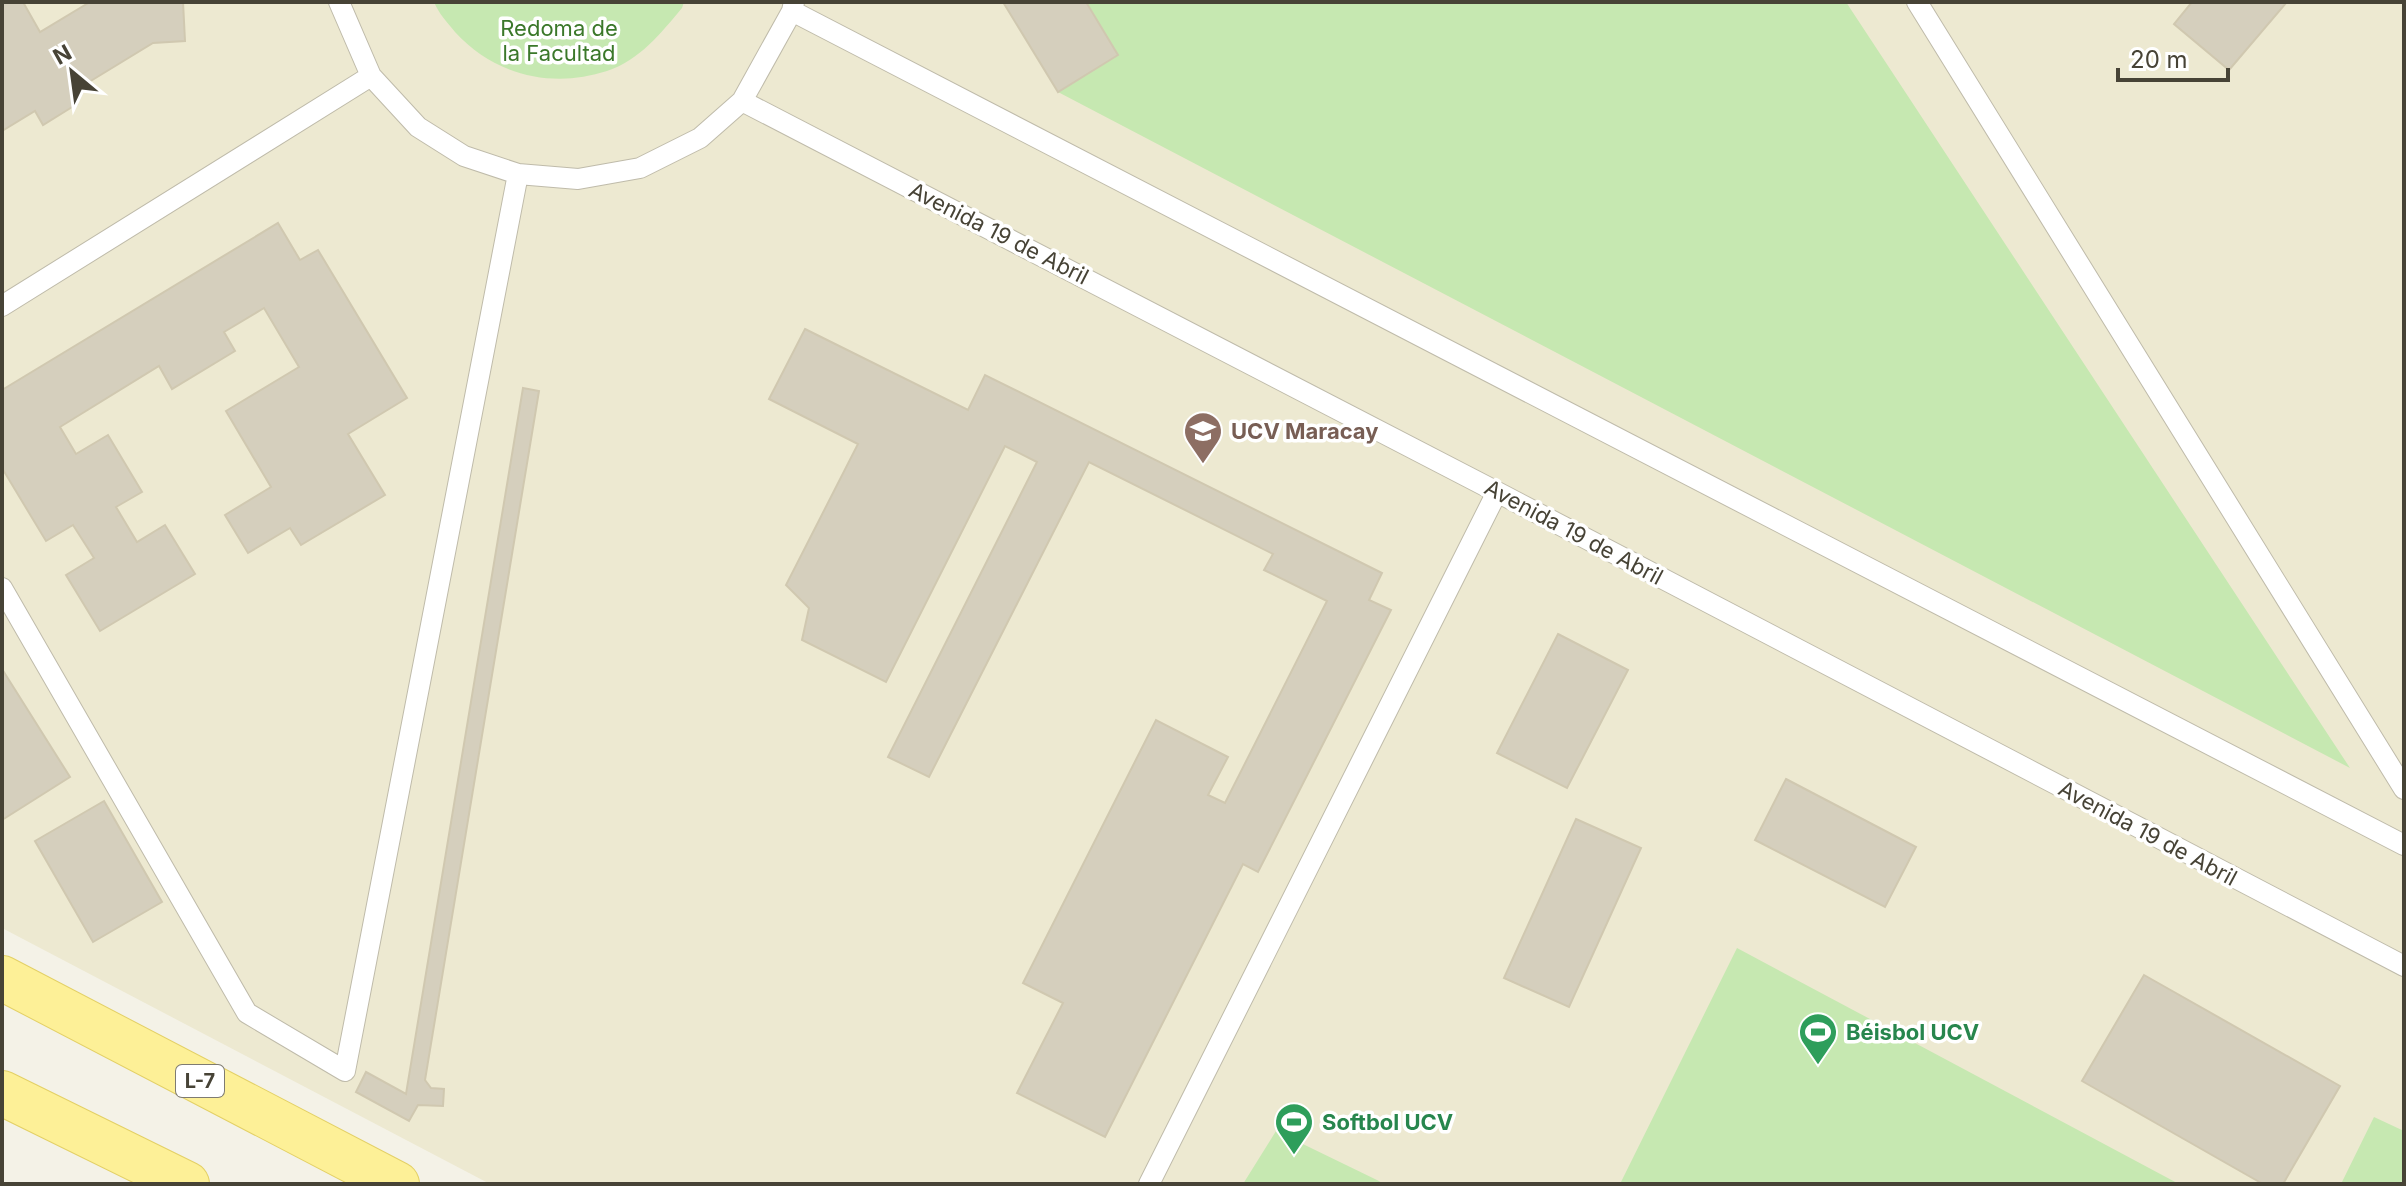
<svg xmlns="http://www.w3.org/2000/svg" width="2406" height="1186" font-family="Inter,sans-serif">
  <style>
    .education { fill: #ede9d1 }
    .green { fill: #c6e8b1 }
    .building { fill: #d5cfbd; stroke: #d0c8b0; stroke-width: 2 }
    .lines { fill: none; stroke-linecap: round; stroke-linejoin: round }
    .service-casing { stroke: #bfbbaa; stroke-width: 22 }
    .primary-casing { stroke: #e3d066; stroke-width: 46 }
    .service { stroke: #fff; stroke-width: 20 }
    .primary { stroke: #fdf097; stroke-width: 44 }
    .labels { text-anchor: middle; stroke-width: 7; stroke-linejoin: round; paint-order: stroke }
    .shield { fill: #fff; stroke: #7e7b72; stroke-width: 2 }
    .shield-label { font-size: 20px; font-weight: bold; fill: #474336 }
    .park-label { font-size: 22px; fill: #3b782a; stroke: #fff }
    .street-label { font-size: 22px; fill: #474336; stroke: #fff }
    .education-label { font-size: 22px; font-weight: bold; fill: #785e54; stroke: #fff; text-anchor: start }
    .leisure-label { font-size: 22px; font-weight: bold; fill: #27864d; stroke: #fff; text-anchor: start }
  </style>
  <rect width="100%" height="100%" fill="#f4f2e7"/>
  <path class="education" d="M2,2H2404V1184H490L2,928Z"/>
  <path class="green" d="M434,2H684L682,8C661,33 640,60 607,71C552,89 494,75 455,32C447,22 439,14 434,2Z
    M1086,2H1846L2350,768L1058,92L1118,55Z
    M1737,948L2179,1184H1620Z
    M2374,1117L2404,1131V1184H2341Z
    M1276,1131L1379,1181L1383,1184H1243Z"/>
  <path class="building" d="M2,2H23L40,32L90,2H183L185,41L153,43L71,93L77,104L43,125L35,111L2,131Z
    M1003,2H1086L1118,55L1058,92Z
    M2192,2H2287L2229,70L2174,24Z
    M278,223L300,260L318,250L407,398L348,434L385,495L301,545L290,528L248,553L225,515L271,487L226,411L299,367L264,308L224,332L235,351L172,389L159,366L60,427L76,454L108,435L142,492L116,507L137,542L165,525L195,574L100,631L66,575L94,558L73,525L46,541L2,468V390Z
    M805,329L968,410L985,375L1382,573L1369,600L1391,610L1258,872L1243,864L1105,1137L1017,1093L1063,1003L1023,983L1156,720L1228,757L1208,795L1225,803L1327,601L1264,570L1273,554L1089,462L929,777L888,757L1037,462L1005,446L886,682L802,640L809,608L786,585L858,444L769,399Z
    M523,388L539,391L425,1080L431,1088L444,1089L443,1106L418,1105L409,1121L356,1092L366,1072L406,1094Z
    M1558,634L1628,670L1567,788L1497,753Z
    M2,669L70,777L2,820Z
    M1786,779L1916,847L1885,907L1755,840Z
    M104,801L162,902L93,942L35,841Z
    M1576,819L1641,848L1569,1007L1504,978Z
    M2144,975L2340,1086L2283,1184H2263L2082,1081Z"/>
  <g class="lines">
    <defs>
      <path id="service" d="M339,2L371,76L418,127L464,156L518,174L578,179L640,168L700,138L742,101L792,11L794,2
        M1917,2L2404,789
        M792,11L2404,845
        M742,101L1497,492L2404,966
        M2,306L371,76
        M2,588L247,1013L345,1071L518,174
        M1149,1184L1497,492"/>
      <path id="primary" d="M2,978L397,1184
        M2,1093L187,1184"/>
    </defs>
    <use href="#service" class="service-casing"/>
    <use href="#primary" class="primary-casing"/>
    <use href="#service" class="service"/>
    <use href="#primary" class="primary"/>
  </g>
  <defs>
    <symbol id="university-pin" viewBox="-11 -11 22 30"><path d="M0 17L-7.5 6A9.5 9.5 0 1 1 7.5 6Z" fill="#8d6e63" stroke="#fff"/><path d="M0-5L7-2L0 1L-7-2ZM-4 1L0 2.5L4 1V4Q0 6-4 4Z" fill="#fff"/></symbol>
    <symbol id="stadium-pin" viewBox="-11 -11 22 30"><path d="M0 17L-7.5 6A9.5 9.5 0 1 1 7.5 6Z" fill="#2e9e5b" stroke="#fff"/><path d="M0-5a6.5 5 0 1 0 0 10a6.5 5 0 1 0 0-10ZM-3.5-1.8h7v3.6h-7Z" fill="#fff"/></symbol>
  </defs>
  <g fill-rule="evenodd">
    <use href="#university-pin" x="1181" y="409" width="44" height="60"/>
    <use href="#stadium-pin" x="1796" y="1010" width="44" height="60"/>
    <use href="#stadium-pin" x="1272" y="1100" width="44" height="60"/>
  </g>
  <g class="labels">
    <rect class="shield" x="176" y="1065" width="48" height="32" rx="6"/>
    <g class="shield-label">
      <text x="200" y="1088">L-7</text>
    </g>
    <g class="park-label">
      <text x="559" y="36">Redoma de<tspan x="559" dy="25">la Facultad</tspan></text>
    </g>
    <g class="street-label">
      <text transform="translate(999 233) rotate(27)" y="8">Avenida 19 de Abril</text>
      <text transform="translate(1574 532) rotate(28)" y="8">Avenida 19 de Abril</text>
      <text transform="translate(2148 833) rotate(28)" y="8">Avenida 19 de Abril</text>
    </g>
    <g class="education-label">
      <text x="1231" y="439">UCV Maracay</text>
    </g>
    <g class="leisure-label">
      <text x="1846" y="1040">Béisbol UCV</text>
      <text x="1322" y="1130">Softbol UCV</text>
    </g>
  </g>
  <rect width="2406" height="1186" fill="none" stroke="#474336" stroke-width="8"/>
  <g transform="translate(72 72) rotate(331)" stroke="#ffffff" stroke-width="6" paint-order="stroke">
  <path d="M0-6L14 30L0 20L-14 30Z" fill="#474336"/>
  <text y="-12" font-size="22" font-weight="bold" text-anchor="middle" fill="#474336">N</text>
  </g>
  <path d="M2118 68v12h110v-12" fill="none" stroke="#474336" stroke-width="4"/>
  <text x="2130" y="68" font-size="24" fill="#474336" stroke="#ffffff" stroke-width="6" paint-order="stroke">20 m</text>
</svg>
